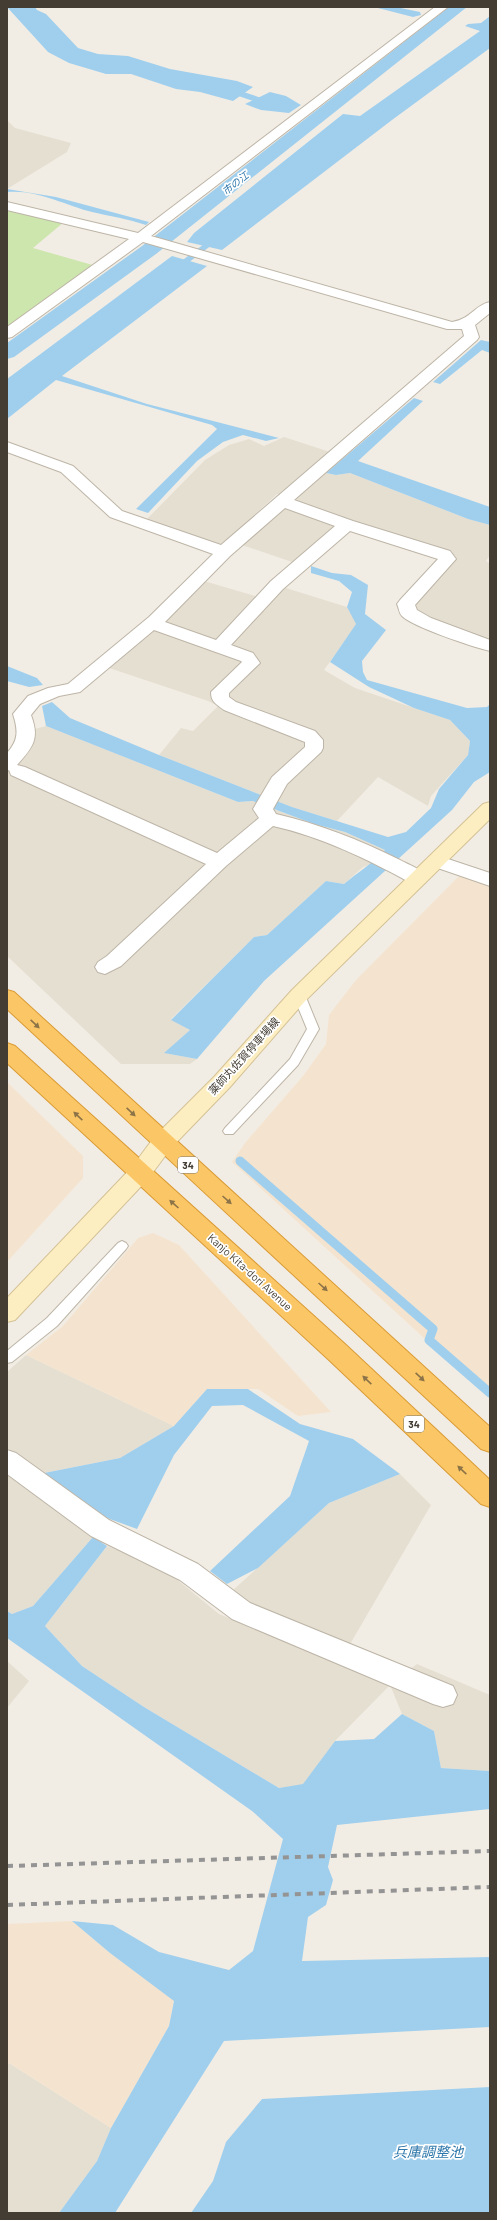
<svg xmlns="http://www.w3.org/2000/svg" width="497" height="2220" font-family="Barlow,'Noto Sans JP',sans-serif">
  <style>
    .residential { fill: #e5dfd2 }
    .commercial { fill: #f4e4cf }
    .green { fill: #cde6ad }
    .water { fill: #a0cfee }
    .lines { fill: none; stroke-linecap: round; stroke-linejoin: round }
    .stream-far1 { stroke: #a0cfee; stroke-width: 5.5 }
    .stream { stroke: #a0cfee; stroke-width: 9 }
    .canal { fill: #a0cfee; fill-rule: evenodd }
    .lane-casing { stroke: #bdb5a7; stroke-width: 2 }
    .street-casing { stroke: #bdb5a7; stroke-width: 2 }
    .secondary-casing { stroke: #d4c296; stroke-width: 2 }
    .highway-casing { stroke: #da9b36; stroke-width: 2 }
    .lane { fill: #fff; fill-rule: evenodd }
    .street { fill: #fff; fill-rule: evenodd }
    .secondary { fill: #fdeec2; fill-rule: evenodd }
    .highway { fill: #fbc766; fill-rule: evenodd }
    .rail { stroke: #949494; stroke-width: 4; stroke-dasharray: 6 6; stroke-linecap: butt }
    .oneway { fill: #8d7448 }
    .labels { text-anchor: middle; stroke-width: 3.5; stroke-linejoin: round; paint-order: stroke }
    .far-water-label { font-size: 10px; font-style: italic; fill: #3079ac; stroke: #fff }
    .shield { fill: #fff; stroke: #7b7771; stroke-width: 1 }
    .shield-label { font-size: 10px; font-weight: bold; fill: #433d34 }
    .street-label { font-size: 11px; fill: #433d34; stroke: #fff }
    .near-water-label { font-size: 14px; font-style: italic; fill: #3079ac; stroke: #fff }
  </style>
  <rect width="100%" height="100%" fill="#f2ede4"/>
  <path class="residential" d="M7,120L15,128L71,143L67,152L7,189Z
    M284,437L330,452L282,496L277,494L227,540L218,545L147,519L205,460L229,445L249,439L264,446Z
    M322,472L336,475L350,473L468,519L490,525V555L486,561L490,564V650L417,623L400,614L398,605L439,560L435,556L349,529L295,563L242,545Z
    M204,581L259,597L273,584L347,607L357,624L324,670L355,688L450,720L470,741L468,755L431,796L428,806L378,777L337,821L292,807L159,755L181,728L193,731L218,706L208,701L97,664Z
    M46,726L238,802L253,801L314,824L345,832L385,850L372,864L363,867L344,884L326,881L267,935L254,937L171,1019L190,1030L165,1053L197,1059L190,1064H121L7,956V771L34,743L35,729Z
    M26,1355L174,1426L120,1458L39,1474L7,1448V1372Z
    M7,1474L93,1537L33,1606L12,1614L7,1611Z
    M400,1474L431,1505L349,1646L245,1602L231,1592L329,1503Z
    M107,1546L158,1564L219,1614L390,1684L417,1664L490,1695V1771L441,1768L434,1731L402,1714L390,1685L335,1741L303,1785L279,1788L144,1707L82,1666L45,1626Z
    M7,1661L29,1681L7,1708Z
    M9,2063L111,2128L97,2161L59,2213H7V2065Z"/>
  <path class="commercial" d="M461,874L490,884V1395L424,1338L232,1162L245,1143L303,1076L326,1044L329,1015L356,980Z
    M7,1082L83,1156V1178L7,1262Z
    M153,1233L179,1245L331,1412L298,1416L258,1389H207L174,1426L26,1355L63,1326L138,1238Z
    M72,1921L110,1953L174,2000L169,2026L111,2128L9,2063L7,2065V1924Z"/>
  <path class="green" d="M7,209L64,222L33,248L96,266L7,330Z"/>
  <path class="water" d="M7,7H35L37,10L46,14L78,48L98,54L128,56L170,69L237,81L253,87L233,101L200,92L176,89L131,74H106L69,63L48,52Z
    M374,7H396L420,12L421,15L413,17Z
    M490,16V48L392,120L222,250L187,242L194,233L343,114L360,116L480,31L465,26L468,24L481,23Z
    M270,92L286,96L301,105L289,113L261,110L245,104Z
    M7,189L56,197L149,222L146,225C128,219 110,216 92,212C65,205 36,189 7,192Z
    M172,256L207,266L62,376L147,404L279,438L266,441L243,435L223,442L197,461L148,513L136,509L217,429L212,425L56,380L7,419V379Z
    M481,340L490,342V353L482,350L440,384L433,382Z
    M414,398L423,401L358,461L490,507V525L468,519L350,473L336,475L326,473Z
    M311,566L332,573L351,575L368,585L365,614L386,630L362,661L363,672L367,680L467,708L487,707L490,704V772L474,782L452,810L264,981L197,1059L164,1053L190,1030L171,1020L254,937L267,935L326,881L344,884C358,872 372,864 385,850L345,832L314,824L253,801L238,802L46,726L42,706L52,702L70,718L159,755L292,807L388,837L406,832L431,808L439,789L468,755L470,741L450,720L414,708L369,687L330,662L356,624L347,607L352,592L339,581L311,573Z
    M7,666L37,678L43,685L29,687L7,681Z
    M207,1389H248L300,1424L353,1439L400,1474L329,1503L258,1568L227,1584L210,1571L290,1496L309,1441L243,1405L212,1406L174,1455L137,1529L107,1518L39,1474L120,1458L174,1426Z
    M93,1537L107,1546L45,1626L82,1666L144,1707L279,1788L303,1784L335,1741L374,1739L402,1714L434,1731L441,1768L490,1771V1809L337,1825L328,1867L333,1880L326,1905L308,1917L302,1961L490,1957V2027L224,2041L115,2213H59L97,2161L111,2128L169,2026L174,2001L110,1953L72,1921L113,1925L159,1952L229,1970L253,1951L283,1839L252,1811L7,1638V1611L12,1614L33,1606Z
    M490,2087V2213H191L213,2181L226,2142L262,2099Z"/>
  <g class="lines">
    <path class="stream-far1" d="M232,91L268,103
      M178,267L214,240"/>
    <path class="stream" d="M240,1161L433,1329L429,1340L490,1393"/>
    <path class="canal" d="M449,7H467L156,254L14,357L7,359V343L142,246Z"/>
    <defs>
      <path id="lane" d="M299,991L305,995L319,1029L298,1065L233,1134H225L223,1131L225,1128L290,1059L307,1029L293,995Z
        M122,1241L126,1243L128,1246L126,1249L57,1326L12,1362L7,1363V1351L47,1318L118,1243Z"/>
      <path id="street" d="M435,7H448L151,236L452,322C471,319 475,305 490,302V313L475,325L479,337L477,340L294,500L353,521L450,551L456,559L415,605L417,610L431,618L490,640V651C473,647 413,627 402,616C399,613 399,608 397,604L400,600L438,559L350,531L283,589L231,645L253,653L260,663L229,693V697L236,702L315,731L323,740V748L321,752L287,784L273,809L276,814C319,824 360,840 400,860C409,865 422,869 428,878L425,883L418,884L411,883C367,859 322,837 273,826L226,866L121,966L105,974L98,972L95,967L98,962L107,956L206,864L11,775L9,770L7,771V753C19,740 18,730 13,714L28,696L48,688L68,684L149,617L213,554L110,517L61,472L7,452V442L73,466L122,511L221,545L464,336L462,329H447L143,242L12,337L7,338V327L129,239L7,210V202L138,233ZM285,508L335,526L271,581L216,640L165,622L230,556ZM154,630L241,661L242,662L211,692C211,702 216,704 224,710L305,742V747L272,777L253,809L259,818L217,853L25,767L17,765C33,747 40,739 31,715L40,704L59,696L80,692Z
        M436,855L490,873V886L429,865L426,861L429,857Z
        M7,1450L16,1453L109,1520L198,1564L250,1603L453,1686L457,1695L453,1704L443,1707L433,1704L232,1619L180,1580L91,1536L7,1474Z"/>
      <path id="secondary" d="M490,802V819L306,1000L230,1087L171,1148L148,1179L15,1320L7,1322V1298L132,1167L155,1136L214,1077L292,990L483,804Z"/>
      <path id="highway" d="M7,990L14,992L490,1427V1452L481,1449L7,1009Z
        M7,1043L15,1046L346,1345L490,1480V1507L481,1504L328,1359L7,1063Z"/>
    </defs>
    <use href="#lane" class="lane-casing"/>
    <use href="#street" class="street-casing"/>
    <use href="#secondary" class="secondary-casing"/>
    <use href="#highway" class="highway-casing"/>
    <use href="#lane" class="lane"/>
    <use href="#street" class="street"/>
    <use href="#secondary" class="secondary"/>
    <use href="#highway" class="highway"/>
    <path class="rail" d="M7,1866L490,1851
      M7,1905L490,1887"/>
  </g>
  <defs><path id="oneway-solid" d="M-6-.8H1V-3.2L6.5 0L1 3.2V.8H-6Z"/></defs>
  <g class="oneway">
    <use href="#oneway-solid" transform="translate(35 1024) rotate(43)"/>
    <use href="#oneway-solid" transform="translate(131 1112) rotate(43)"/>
    <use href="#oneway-solid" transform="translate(78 1116) rotate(-137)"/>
    <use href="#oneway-solid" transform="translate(227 1200) rotate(42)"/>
    <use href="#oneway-solid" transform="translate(174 1204) rotate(-138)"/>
    <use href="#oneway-solid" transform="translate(323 1287) rotate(42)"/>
    <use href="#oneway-solid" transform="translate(420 1377) rotate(43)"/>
    <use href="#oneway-solid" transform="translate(367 1380) rotate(-137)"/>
    <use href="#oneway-solid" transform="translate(462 1470) rotate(-137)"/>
  </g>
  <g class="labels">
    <g class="far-water-label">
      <text transform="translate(235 183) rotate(-38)" y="4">市の江</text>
    </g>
    <g class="shield">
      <rect x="178" y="1157" width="20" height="16" rx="3"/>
      <rect x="404" y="1416" width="20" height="16" rx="3"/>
    </g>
    <g class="shield-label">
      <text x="188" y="1169">34</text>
      <text x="414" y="1428">34</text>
    </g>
    <g class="street-label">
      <text transform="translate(244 1056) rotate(-48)" y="4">薬師丸佐賀停車場線</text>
      <text transform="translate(250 1272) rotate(42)" y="4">Kanjo Kita-dori Avenue</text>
    </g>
    <g class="near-water-label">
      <text x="428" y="2157">兵庫調整池</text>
    </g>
  </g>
  <rect width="497" height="2220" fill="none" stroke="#433d34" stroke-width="16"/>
</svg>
